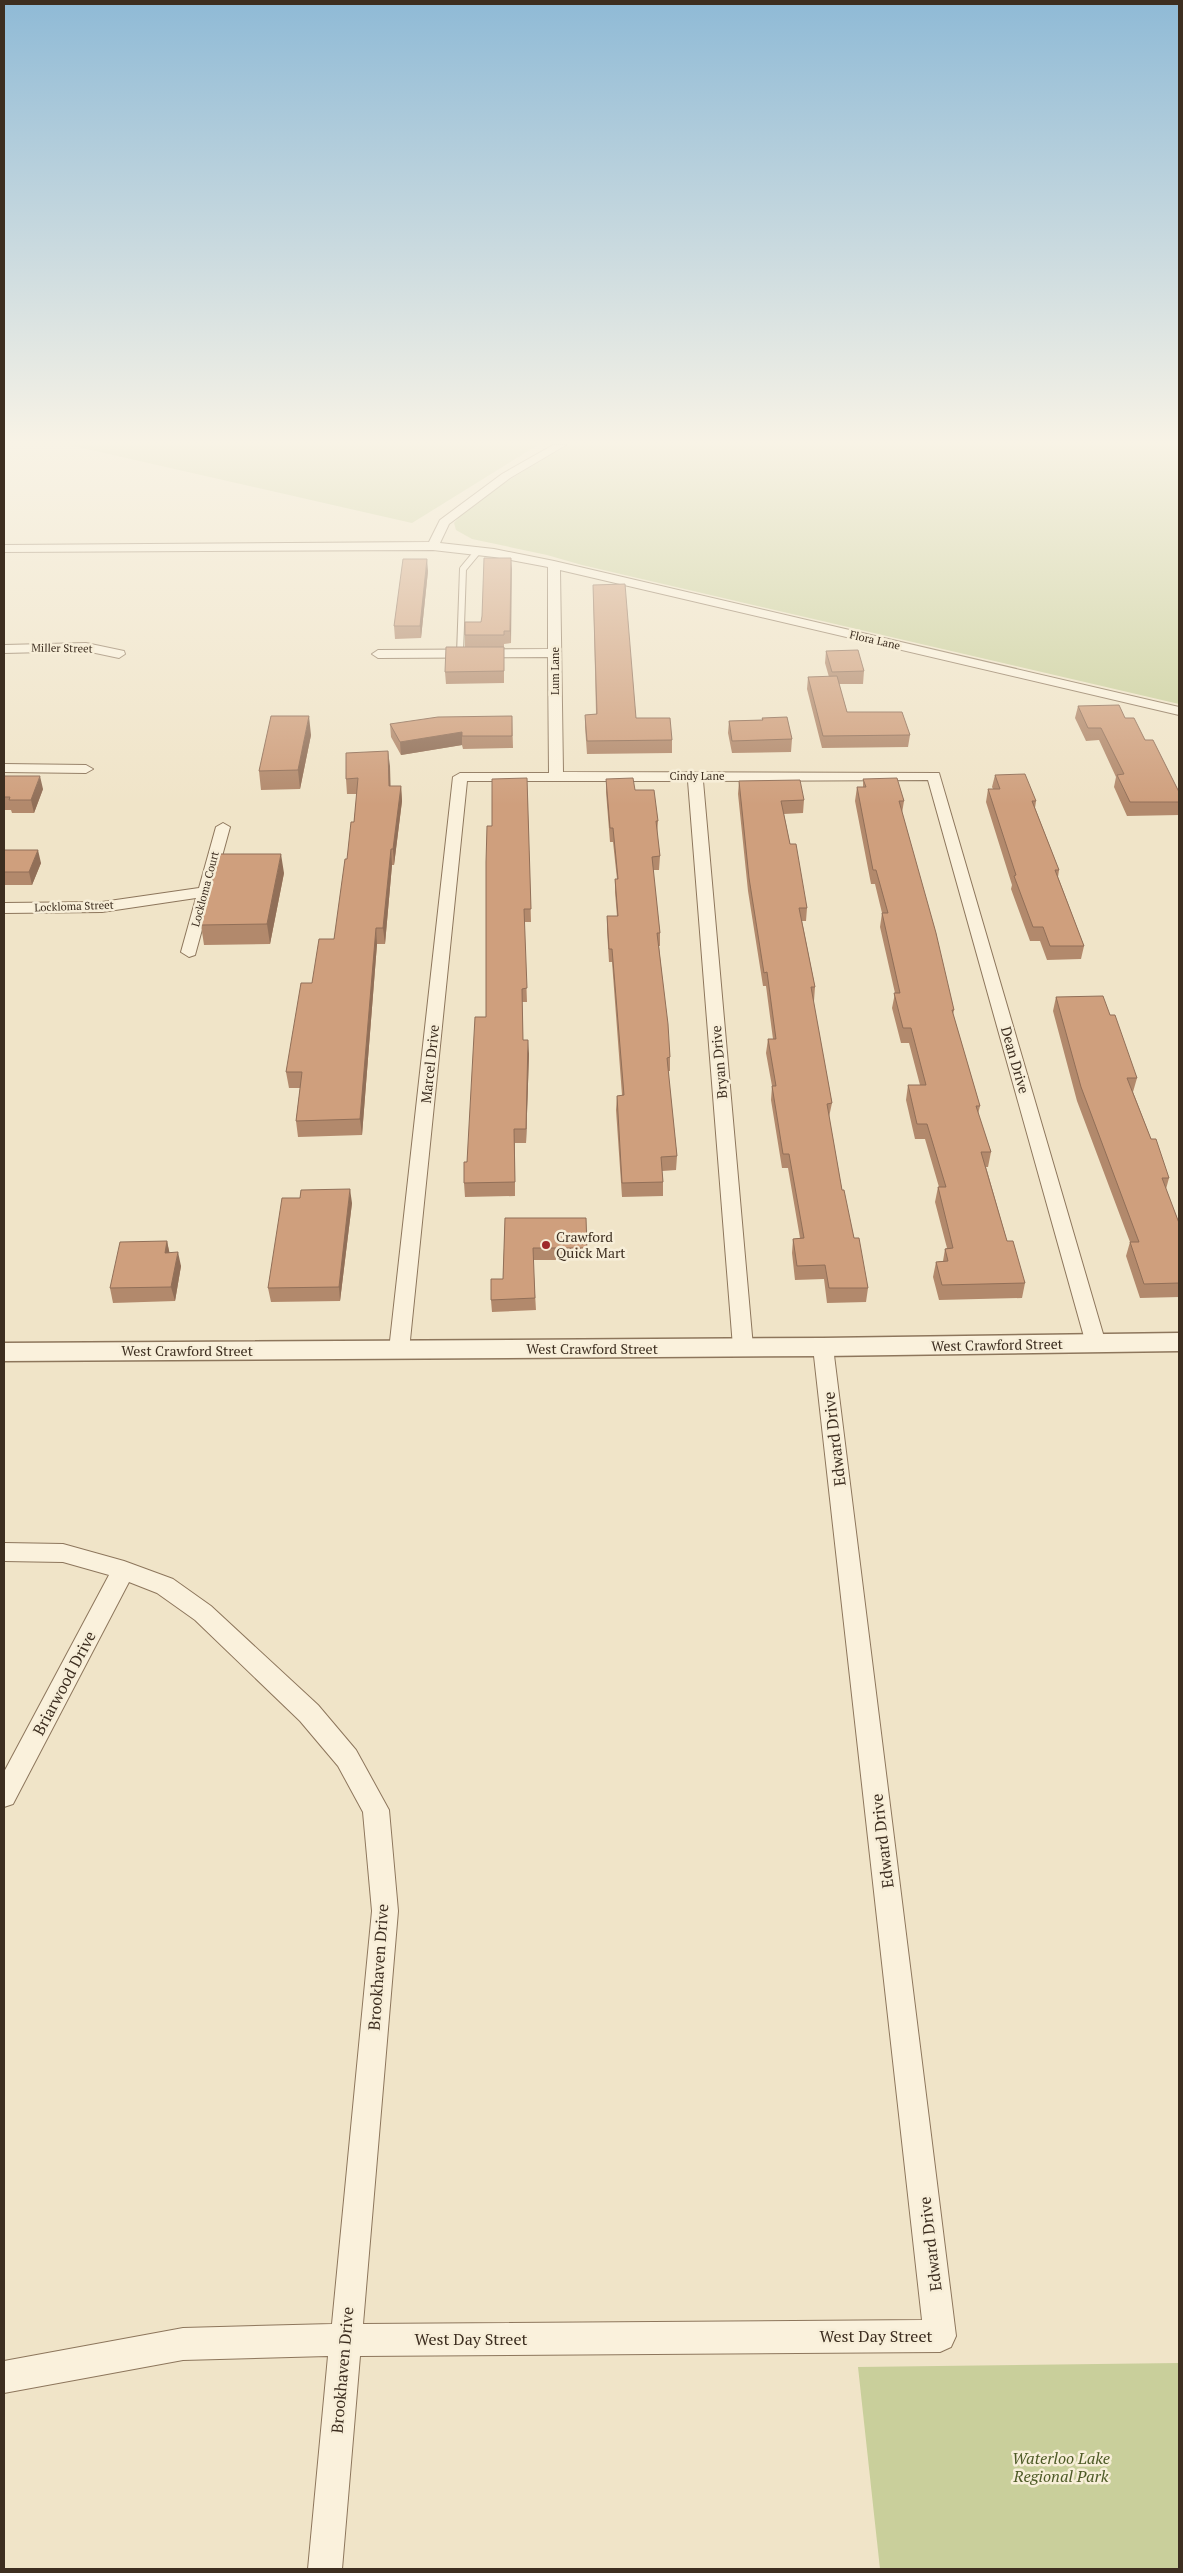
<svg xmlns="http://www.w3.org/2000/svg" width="1183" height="2573" font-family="'PT Serif',serif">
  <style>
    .green { fill: #c9cf9b }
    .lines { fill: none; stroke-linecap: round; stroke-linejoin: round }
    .service-casing { stroke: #8d765c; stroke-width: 8 }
    .minor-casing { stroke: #8d765c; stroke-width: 2 }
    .tertiary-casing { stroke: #8d765c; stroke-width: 3 }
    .service { stroke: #faf1dc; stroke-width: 6 }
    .minor { fill: #faf1dc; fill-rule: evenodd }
    .tertiary { fill: #faf1dc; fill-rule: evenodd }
    .wall { fill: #b2896c }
    .shaded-wall { fill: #916f58 }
    .building { fill: #cf9f7d; stroke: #916f58 }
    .poi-dot { fill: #9e2a2b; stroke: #f7eed8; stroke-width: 2 }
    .labels { text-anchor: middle; stroke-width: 5; stroke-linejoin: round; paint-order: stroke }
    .far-street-label { font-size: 11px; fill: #3d2e20; stroke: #f7eed8 }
    .street-label { font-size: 14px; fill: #3d2e20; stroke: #f7eed8 }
    .poi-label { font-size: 14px; fill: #3d2e20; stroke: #f7eed8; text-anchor: start }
    .near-street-label { font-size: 16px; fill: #3d2e20; stroke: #f7eed8 }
    .near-park-label { font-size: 16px; font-style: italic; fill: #4d5a26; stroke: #f7eed8 }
  </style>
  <rect width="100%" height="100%" fill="#f0e4c8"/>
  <path class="green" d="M69,445H538L412,523Z
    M568,445H1179V704L582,565L547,555L472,539L456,530L454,523C475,497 538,463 568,445Z
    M1179,2363V2569H880L858,2367Z"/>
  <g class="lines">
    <defs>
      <path id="service" d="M460,654L463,569L478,551"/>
      <path id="minor" d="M553,445H566L510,478L449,524L440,543L494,549L554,561L1179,707V715L560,570L563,772L939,773L1106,1344L1103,1349L1096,1351L1089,1349L1086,1344L928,780L703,781L753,1347L750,1352L743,1354L736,1352L733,1347L688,781H467L409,1350L406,1355L399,1357L392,1355L389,1350L453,777L460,773H549L548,657L378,658L372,654L378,650L548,649V567L494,557L433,550L4,552V545L429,542L440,520L502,474Z
        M86,643L124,651L125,654L119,658L86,651L4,653V645Z
        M4,764L86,765L93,769L86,773L4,772Z
        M223,823L230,827L195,955L189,957L181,952L196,898L102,912L4,913V903L102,902L199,888L216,827Z
        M823,1340L830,1342L833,1347L956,2336L951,2347L940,2352L360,2356L342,2569H308L328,2356L183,2360L4,2393V2361L183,2328L332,2324L372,1911L363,1812L338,1766L300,1721L195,1620L157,1593L129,1582L13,1804L4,1807V1772L109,1575L63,1562L4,1561V1543L63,1544L124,1561L173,1579L211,1606L318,1705L356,1750L389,1810L398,1911L363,2324L922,2320L813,1347L816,1342Z"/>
      <path id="tertiary" d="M1179,1333V1351L823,1356L4,1361V1343L823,1338Z"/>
    </defs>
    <use href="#service" class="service-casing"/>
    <use href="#minor" class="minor-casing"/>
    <use href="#tertiary" class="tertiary-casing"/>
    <use href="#service" class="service"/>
    <use href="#minor" class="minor"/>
    <use href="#tertiary" class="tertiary"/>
  </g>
  <path class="wall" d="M511,558V643L504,644V683L446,684L445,672L465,647V635L481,622Z
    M428,571L421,638L395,639L394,626Z
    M593,585L636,718L672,740V753L587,754L585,727V715L596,714Z
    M826,651L864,671L863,684H839L847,712L910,735L908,747L822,748L807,689L808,677H829L825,663Z
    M1078,706L1125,718L1145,740L1179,792V815L1127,816L1114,787L1116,777L1099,740L1086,741L1075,718Z
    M512,716L513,748L463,749L462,745L401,755L391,737L390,724Z
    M762,718L792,739L791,752L732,753L728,733L729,721L762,720Z
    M311,735L300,789L261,790L259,771Z
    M388,751L390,786H401L402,801L394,865H392L385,944H377L362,1135L298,1137L296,1121L300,1088H289L286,1072L312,983L334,939L354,822L357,794H347L346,779Z
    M995,775L1036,801L1035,808L1059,870L1058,877L1084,946L1081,959L1047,960L1040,941H1030L1011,889L1012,885L986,802L988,789H993L992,787Z
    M4,776L43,789L34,813H12L11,810H4Z
    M527,778L531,922H524L527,1002H522L523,1040L529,1054L526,1143H515V1196L465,1197L464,1183L486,1017L492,826Z
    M606,779L635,790L658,821L657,834L660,856L659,870H653L660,933V946H659L670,1057V1071H668L677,1156L676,1170L662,1171L663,1182V1196L622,1197L616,1110L617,1096L622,1095L612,962H609L607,930V916H617L615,892V879H617L613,842H610L606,792Z
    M863,779L904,801L902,813L954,1010L953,1014L980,1106L978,1114L991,1152L988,1167H986L1007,1241L1025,1283L1022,1298L939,1300L933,1277L936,1262L943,1261L945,1249L947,1248L935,1202L938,1187H939L925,1139H915L906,1100L908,1085H920L909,1043H901L892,1008L895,993L880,927L882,913L875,884H871L855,801L857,787H863Z
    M739,781L804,800L803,813L784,814L790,844L807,908L806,921H802L815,987L814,1001H813L832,1103L829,1117L842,1190L854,1238L868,1288L866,1302L827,1303L824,1279L795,1280L792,1253L793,1239L800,1238L788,1168H782L771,1100L772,1086L766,1053L768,1039H773L766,986H763L748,891L738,794Z
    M4,850L41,863L32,885H4Z
    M284,873L270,944L204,945L201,925Z
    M1056,997L1110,1015L1137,1078L1133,1092L1151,1139L1169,1178L1166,1189L1179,1223V1297L1140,1298L1126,1256L1130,1242L1077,1101L1053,1011Z
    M300,1198L352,1203L340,1301L271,1302L268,1288Z
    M505,1218H586L587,1260H533L536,1310L492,1312L491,1300L503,1279Z
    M167,1241L169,1252L181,1266L175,1301L113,1303L110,1288Z"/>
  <path class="shaded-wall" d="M511,558L512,569L511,643L510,631Z
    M427,559L428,571L421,638L420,626Z
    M309,716L311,735L300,789L298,770Z
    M462,732V745L401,755L400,742Z
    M388,751L390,766L391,801L389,786Z
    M40,776L43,789L34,813L31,800Z
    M401,786L402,801L394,865L393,849Z
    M391,849L392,865L385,944L383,928Z
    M38,850L41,863L32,885L29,872Z
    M281,854L284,873L270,944L267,924Z
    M376,928L377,944L362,1135L360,1119Z
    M528,1040L529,1054L526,1143V1129Z
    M350,1189L352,1203L340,1301L339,1287Z
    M167,1241L170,1255L165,1253Z
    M178,1252L181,1266L175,1301L171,1287Z"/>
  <path class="building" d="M484,558H511L510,631H504V635H465V622H481L482,616Z
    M403,559H427L420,626H394Z
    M625,584L636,718H670L672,740L587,741L585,715L597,714L593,585Z
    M446,647H504V671L445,672Z
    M858,650L864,671L832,672L826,651Z
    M837,676L847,712H902L910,735L823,736L808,677Z
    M1119,705L1125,718H1134L1145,740H1153L1179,792V802H1130L1117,775L1124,774L1101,728H1088L1078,706Z
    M271,716H309L298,770L259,771Z
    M512,716V736H462V732L400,742L390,724L438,717Z
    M787,717L792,739L732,741L729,721L763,720L762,718Z
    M388,751L389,786H401L393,849H391L383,928H376L360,1119L296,1121L302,1072H286L301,983H312L319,939H334L345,859H347L351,822H354L358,778L346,779V753Z
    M1025,774L1036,801H1032L1059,870H1055L1084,946H1050L1043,927H1033L1014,876L1016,875L988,789H1000L995,775Z
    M4,776H40L31,800H9L10,797H4Z
    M527,778L531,909H524L527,988L522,989L523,1040H528L526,1129H514L515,1182L464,1183V1162H467L475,1017H486V862L487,826H492V779Z
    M633,778L635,790H654L658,821H656L660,856L652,857L660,933H657L668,1024L670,1057L667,1058L677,1156L661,1157L663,1182L622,1183L617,1096L624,1095L612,949H609L607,916H618L615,879H618L613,828H610L606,779Z
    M897,778L904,801H899L936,933L954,1010H952L980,1106H976L991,1152H981L1007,1241H1013L1025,1283L942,1285L936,1262L948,1261L945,1249L953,1248L938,1187H946L927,1124H917L908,1085H926L911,1028H903L894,993H900L882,913H888L876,870H873L857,787H866L863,779Z
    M800,780L804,800L781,801L790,844H796L807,908H799L815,987H811L832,1103L827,1104L842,1190H844L854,1238H859L868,1288H829L825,1265L797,1266L793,1239L804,1238L789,1154H783L772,1086H776L768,1039H776L767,972L764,973L749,878L739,781Z
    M4,850H38L29,872H4Z
    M218,854H281L267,924L201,925L208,892H210Z
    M1103,996L1110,1015H1115L1137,1078H1127L1151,1139H1156L1169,1178H1162L1179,1223V1283L1144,1284L1130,1242H1139L1081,1087L1056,997Z
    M350,1189L339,1287L268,1288L282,1198H300L301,1190Z
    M505,1218H586L587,1248H533L535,1298L491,1300V1279H503Z
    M167,1241L165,1253L178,1252L171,1287L110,1288L120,1242Z"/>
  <linearGradient id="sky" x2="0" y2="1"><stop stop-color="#8fbad6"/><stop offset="0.55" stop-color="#f8f3e6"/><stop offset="1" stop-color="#f8f3e6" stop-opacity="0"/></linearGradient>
  <rect width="1183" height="805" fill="url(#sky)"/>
  <circle class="poi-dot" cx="546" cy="1245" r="5"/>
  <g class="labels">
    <g class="far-street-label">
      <text transform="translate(875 640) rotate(13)" y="4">Flora Lane</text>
      <text transform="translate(62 648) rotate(1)" y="4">Miller Street</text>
      <text transform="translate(555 671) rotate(-90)" y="4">Lum Lane</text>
      <text x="697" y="780">Cindy Lane</text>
      <text transform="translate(205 889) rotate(-75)" y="4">Lockloma Court</text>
      <text transform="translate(74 906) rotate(-2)" y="4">Lockloma Street</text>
    </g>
    <g class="street-label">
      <text transform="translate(1015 1060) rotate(74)" y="5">Dean Drive</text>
      <text transform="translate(719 1062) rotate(-95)" y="5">Bryan Drive</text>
      <text transform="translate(430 1064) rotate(-84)" y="5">Marcel Drive</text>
      <text transform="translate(997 1345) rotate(-1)" y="5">West Crawford Street</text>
      <text x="592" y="1354">West Crawford Street</text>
      <text x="187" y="1356">West Crawford Street</text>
    </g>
    <g class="poi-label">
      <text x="556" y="1242">Crawford<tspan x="556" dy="16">Quick Mart</tspan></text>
    </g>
    <g class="near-street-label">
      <text transform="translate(834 1439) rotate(-97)" y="6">Edward Drive</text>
      <text transform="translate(64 1683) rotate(-62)" y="6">Briarwood Drive</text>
      <text transform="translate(882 1841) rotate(-97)" y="6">Edward Drive</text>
      <text transform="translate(378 1967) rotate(-86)" y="6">Brookhaven Drive</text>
      <text transform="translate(930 2244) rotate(-97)" y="6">Edward Drive</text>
      <text x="876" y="2342">West Day Street</text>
      <text x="471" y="2345">West Day Street</text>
      <text transform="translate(342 2370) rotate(-85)" y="6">Brookhaven Drive</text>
    </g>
    <g class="near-park-label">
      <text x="1061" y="2464">Waterloo Lake<tspan x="1061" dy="18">Regional Park</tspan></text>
    </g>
  </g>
  <rect width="1183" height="2573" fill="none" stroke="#3d2e20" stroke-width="10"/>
</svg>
